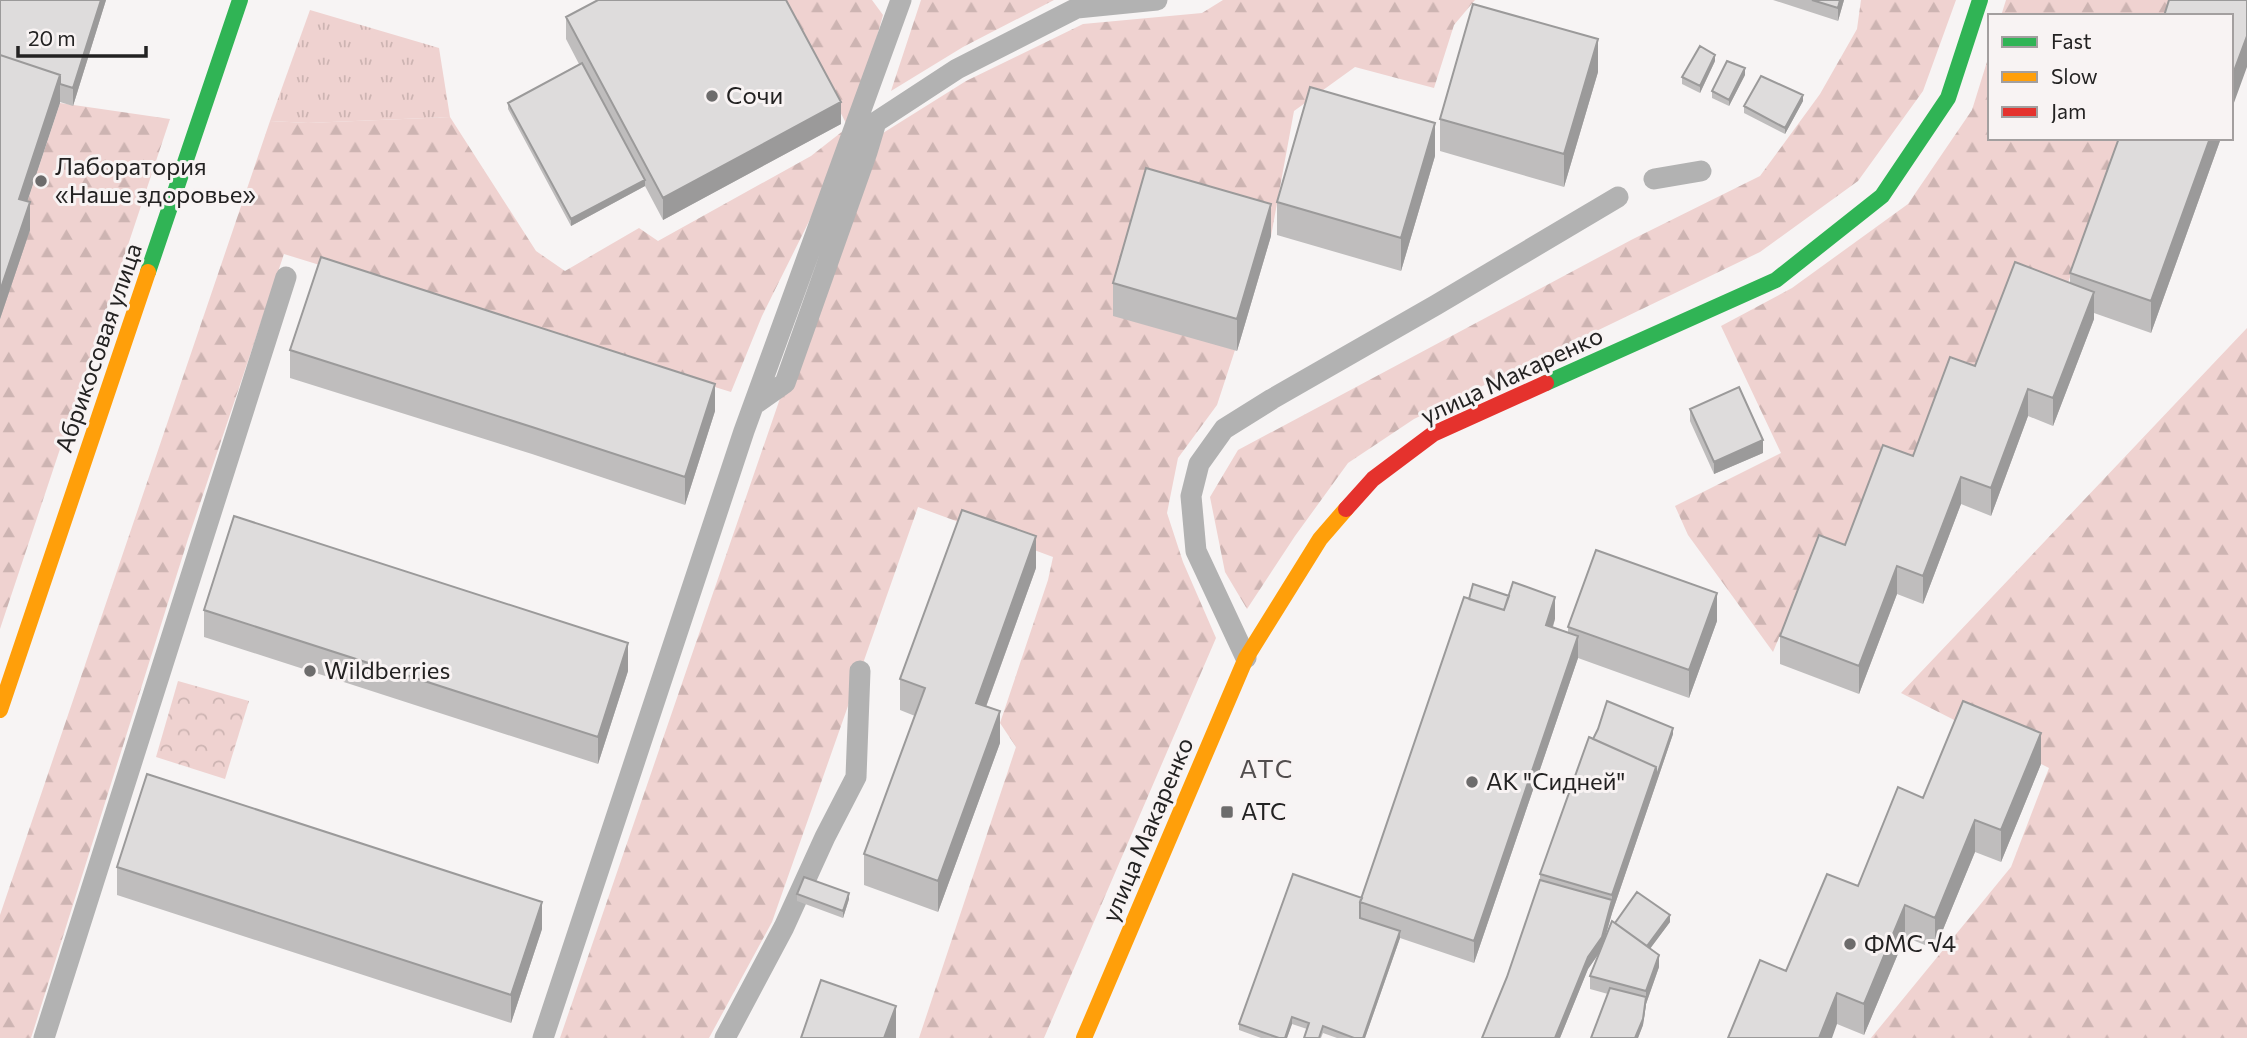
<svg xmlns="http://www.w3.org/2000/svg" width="2247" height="1038" font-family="Commissioner,sans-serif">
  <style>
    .grass { fill: url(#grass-tufts) }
    .forest { fill: url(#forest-firs) }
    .park { fill: url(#park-crowns) }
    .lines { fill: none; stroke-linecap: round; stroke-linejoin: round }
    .lane { stroke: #b2b2b2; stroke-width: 21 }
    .fast { stroke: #30b455; stroke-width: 16 }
    .slow { stroke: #ff9f0a; stroke-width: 16 }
    .jam { stroke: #e5322d; stroke-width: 16 }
    .wall { fill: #bfbdbd }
    .shaded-wall { fill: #9b9a9a }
    .building { fill: #dedcdc; stroke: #9b9a9a; stroke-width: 2 }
    .poi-dot { fill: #6d6c6c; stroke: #f8f3f3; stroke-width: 2.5 }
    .labels { text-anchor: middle; stroke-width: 6; stroke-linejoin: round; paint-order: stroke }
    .poi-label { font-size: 24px; fill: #232222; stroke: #f8f3f3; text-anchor: start }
    .street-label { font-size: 24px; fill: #232222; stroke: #f8f3f3 }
    .neighbourhood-label { font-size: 26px; letter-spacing: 2px; fill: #524e4e; stroke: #f8f3f3 }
  </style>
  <defs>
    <pattern id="grass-tufts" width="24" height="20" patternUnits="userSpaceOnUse" patternTransform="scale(1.75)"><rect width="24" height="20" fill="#efd2d0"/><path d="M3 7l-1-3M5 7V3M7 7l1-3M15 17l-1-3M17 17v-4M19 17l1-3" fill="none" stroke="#cdb4b2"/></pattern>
    <pattern id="forest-firs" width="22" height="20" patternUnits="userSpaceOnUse" patternTransform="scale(1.75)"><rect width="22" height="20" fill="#efd2d0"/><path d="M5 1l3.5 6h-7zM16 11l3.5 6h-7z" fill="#cdb4b2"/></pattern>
    <pattern id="park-crowns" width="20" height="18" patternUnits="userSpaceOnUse" patternTransform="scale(1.75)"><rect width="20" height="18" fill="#efd2d0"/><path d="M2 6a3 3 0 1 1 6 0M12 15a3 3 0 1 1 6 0" fill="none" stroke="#cdb4b2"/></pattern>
  </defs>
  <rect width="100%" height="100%" fill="#f7f4f4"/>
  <path class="grass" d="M310,10L439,48L450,117L308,123L270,121Z"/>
  <path class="forest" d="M782,0H872L883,15L852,125L833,173L762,316L731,392L284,254L188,539L31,1038H0V915L270,121L308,123L450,117L536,251L565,271L639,228L658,241L811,156L848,127Z
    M921,0H1054L963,47L891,91Z
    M1223,0H1475L1454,25L1434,88L1355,67L1294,111L1271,236L1146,202L1113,313L1235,350L1217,405L1178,458L1167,513L1183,562L1216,638L1044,1038H919L1016,747L1000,723L1048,580L1053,557L918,507L772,922L709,1038H560L809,314L883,133L966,81L1083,24L1202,13Z
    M1861,0H1956L1923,91L1858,181L1760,252L1414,419L1348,463L1295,536L1247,609L1225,572L1210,497L1238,450L1633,239L1760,176L1820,94L1857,29Z
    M2006,0H2170L2164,16H2001Z
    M1990,52V138H2120L2064,294L1970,380L1907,470L1840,558L1816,549L1773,652L1688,535L1675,506L1781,453L1721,326L1792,288L1908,204L1972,110Z
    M60,103L170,119L0,629V319L19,226Z
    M2247,328V1038H1871L2011,867L2049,768L1901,693Z"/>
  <path class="park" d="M178,681L249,701L225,779L156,757Z"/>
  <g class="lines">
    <path class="lane" d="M1654,179L1701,171
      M755,404L785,383L867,152L876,122L957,69L1077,8L1157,0
      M1246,658L1196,551L1191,496L1199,464L1224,429L1272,399L1436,305L1618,197
      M44,1038L286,277
      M543,1038L744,431L901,0
      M725,1038L784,927L825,837L856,777L860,671"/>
    <path class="fast" d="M148,272L240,0
      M1546,383L1776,280L1882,196L1948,98L1980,0"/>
    <path class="slow" d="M0,710L148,272
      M1084,1038L1246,658L1320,539L1346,509"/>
    <path class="jam" d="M1346,509L1373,479L1433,434L1546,383"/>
  </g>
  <path class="wall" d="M0,0H106L73,106L60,102L27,202L30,230L0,319Z
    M1773,0H1844L1838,21Z
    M566,17L841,124L663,220L645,186L571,226L508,109V103L579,64L566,39Z
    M1715,61L1700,93L1682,84V77Z
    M1598,72L1564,187L1440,151V119Z
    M1745,75L1729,106L1712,98V91Z
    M1803,101L1785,134L1744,113V106Z
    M2221,138L2151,333L2094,313V319L2053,426L2028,416L1991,516L1961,504L1923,604L1897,594L1859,694L1780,664V636L1845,545L1913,456L1975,366L2070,283V273Z
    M1435,156L1401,271L1277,235V202Z
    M1271,236L1237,351L1113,316V283Z
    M290,350L715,411L685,505L532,454L290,378Z
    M1690,409L1763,453L1714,474L1690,421Z
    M1036,568L986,707L1000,743L938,912L864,885V854L915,716L900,710V679Z
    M204,610L628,671L598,764L204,637Z
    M1555,619L1553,627L1568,632V627L1717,621L1689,698L1578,658L1474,963L1400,938L1365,1038H1337L1323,1033L1321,1038H1304L1307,1029L1292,1024L1287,1038H1261L1239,1030V1024L1362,898Z
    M1673,734L1612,913L1604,940L1615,923L1670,922L1650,948L1659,967L1646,1004L1643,1025L1638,1038H1591L1608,994L1590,989V976L1599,953L1588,969L1560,1038H1482L1507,977L1540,880V874L1593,739Z
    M2041,764L2001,862L1975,852L1935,949L1905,937L1864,1035L1837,1024L1786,971L1858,886L1923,798Z
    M117,867L542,929L511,1023L117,895Z
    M797,894L849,899L843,918L797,901Z"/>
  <path class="shaded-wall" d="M101,0H106L73,106V88Z
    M1840,0H1844L1838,21V8Z
    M2247,36V67L2231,111V79Z
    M1598,39V72L1564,187V154Z
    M1715,55V61L1700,93V86Z
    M1745,68V75L1729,106V100Z
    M60,75V103L19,226V199Z
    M1803,95V101L1785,134V128Z
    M841,102V124L663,220V198Z
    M1435,123V156L1401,271V238Z
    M2210,138H2221L2151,333V301Z
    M645,180V186L571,226V219Z
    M30,202V230L0,319V291Z
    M1271,204V236L1237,351V319Z
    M2094,292V319L2053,426V398Z
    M715,384V411L685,505V477Z
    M2028,389V416L1991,516V488Z
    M1763,440V453L1714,474V462Z
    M1961,477V504L1923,604V576Z
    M1036,536V568L976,734V703Z
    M1897,566V594L1859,694V666Z
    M1717,593V621L1689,698V670Z
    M1555,597V619L1546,646V625Z
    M1578,636V658L1474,963V941Z
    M628,643V671L598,764V737Z
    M1000,711V743L938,912V881Z
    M1673,728V734L1656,784V778Z
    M2041,733V764L2001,862V830Z
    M1656,767V784L1612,913L1602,949L1588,969L1560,1038H1555L1612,900V895Z
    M1975,820V852L1935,949V918Z
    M849,893V899L843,918V911Z
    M542,902V929L511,1023V995Z
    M1905,905V937L1864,1035V1004Z
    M1670,915V922L1644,957V950Z
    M1400,931V938L1365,1038H1363Z
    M1659,955V967L1646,1004L1643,1025L1638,1038H1635L1646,997V991Z
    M1837,993V1024L1832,1038H1819Z
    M896,1006V1038H884Z
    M1292,1017V1024L1287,1038H1285Z"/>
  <path class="building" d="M0,0H101L73,88L60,84V75L0,55Z
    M598,0H786L841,102L663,198L566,17Z
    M1812,0H1840L1838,8Z
    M2169,0H2247V36L2231,79V16H2164Z
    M1473,4L1598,39L1564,154L1440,119Z
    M1700,46L1715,55L1700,86L1682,77Z
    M0,55L60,75L19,199L30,202L0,291Z
    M1727,61L1745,68L1729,100L1712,91Z
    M582,63L645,180L571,219L508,103Z
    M1761,76L1803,95L1785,128L1744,106Z
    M1310,87L1435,123L1401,238L1277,202Z
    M2119,138H2210L2151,301L2070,273Z
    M1146,168L1271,204L1237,319L1113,283Z
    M321,257L715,384L685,477L532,427L290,350Z
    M2015,262L2094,292L2053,398L2028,389L1991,488L1961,477L1923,576L1897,566L1859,666L1780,636L1819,535L1845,545L1883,445L1913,456L1950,357L1975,366Z
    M1739,387L1763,440L1714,462L1690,409Z
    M962,510L1036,536L976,703L1000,711L938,881L864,854L925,688L900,679Z
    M234,516L628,643L598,737L204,610Z
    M1596,550L1717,593L1689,670L1568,627Z
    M1513,582L1555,597L1546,625L1578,636L1474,941L1360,902L1464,597L1504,610Z
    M1473,584L1509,596L1504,610L1469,599Z
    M1607,701L1673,728L1656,778V767L1593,739L1598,729Z
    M1963,701L2041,733L2001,830L1975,820L1935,918L1905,905L1864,1004L1837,993L1819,1038H1728L1760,960L1786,971L1827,874L1858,886L1898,787L1923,798Z
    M1589,737L1656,767L1612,895L1540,874Z
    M147,774L542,902L511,995L117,867Z
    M1293,874L1362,898L1360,902V918L1400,931L1363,1038H1354L1323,1026L1319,1038H1304L1309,1023L1292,1017L1285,1038H1279L1239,1024Z
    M804,877L849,893L843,911L797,894Z
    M1540,880L1612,900L1602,937L1588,957L1555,1038H1482L1507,977Z
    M1637,892L1670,915L1647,946L1615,923Z
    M1612,921L1659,955L1646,991L1590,976Z
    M821,980L896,1006L884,1038H801Z
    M1610,988L1646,997L1643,1019L1635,1038H1591Z"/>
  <g class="poi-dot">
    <circle cx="712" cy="96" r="7"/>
    <circle cx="41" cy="181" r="7"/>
    <circle cx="310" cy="671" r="7"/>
    <circle cx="1472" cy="782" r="7"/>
    <rect x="1220" y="805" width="14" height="14" rx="3.5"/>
    <circle cx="1850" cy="944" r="7"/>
  </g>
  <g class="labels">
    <g class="poi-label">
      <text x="726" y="104">Сочи</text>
      <text x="55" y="175">Лаборатория<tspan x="55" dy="28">«Наше здоровье»</tspan></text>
      <text x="324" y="679">Wildberries</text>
      <text x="1486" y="790">АК "Сидней"</text>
      <text x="1241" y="820">АТС</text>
      <text x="1864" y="952">ФМС √4</text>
    </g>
    <g class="street-label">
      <text transform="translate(99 348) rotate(-71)" y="8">Абрикосовая улица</text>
      <text transform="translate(1512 376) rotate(-25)" y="8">улица Макаренко</text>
      <text transform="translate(1148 830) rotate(-67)" y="8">улица Макаренко</text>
    </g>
    <g class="neighbourhood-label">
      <text x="1267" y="778">АТС</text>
    </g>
  </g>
  <rect x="1988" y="14" width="245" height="126" fill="#f8f3f3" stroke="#a39f9f" stroke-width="2"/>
  <rect x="2002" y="37" width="35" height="10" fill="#30b455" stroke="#a39f9f" stroke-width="2"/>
  <text x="2051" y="49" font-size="21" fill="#232222">Fast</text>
  <rect x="2002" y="72" width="35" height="10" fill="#ff9f0a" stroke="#a39f9f" stroke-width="2"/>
  <text x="2051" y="84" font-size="21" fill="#232222">Slow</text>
  <rect x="2002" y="107" width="35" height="10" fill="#e5322d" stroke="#a39f9f" stroke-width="2"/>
  <text x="2051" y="119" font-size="21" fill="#232222">Jam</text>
  <path d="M18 46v10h128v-10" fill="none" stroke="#232222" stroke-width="3.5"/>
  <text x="28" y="46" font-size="21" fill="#232222" stroke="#f8f3f3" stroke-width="5" paint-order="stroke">20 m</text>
</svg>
